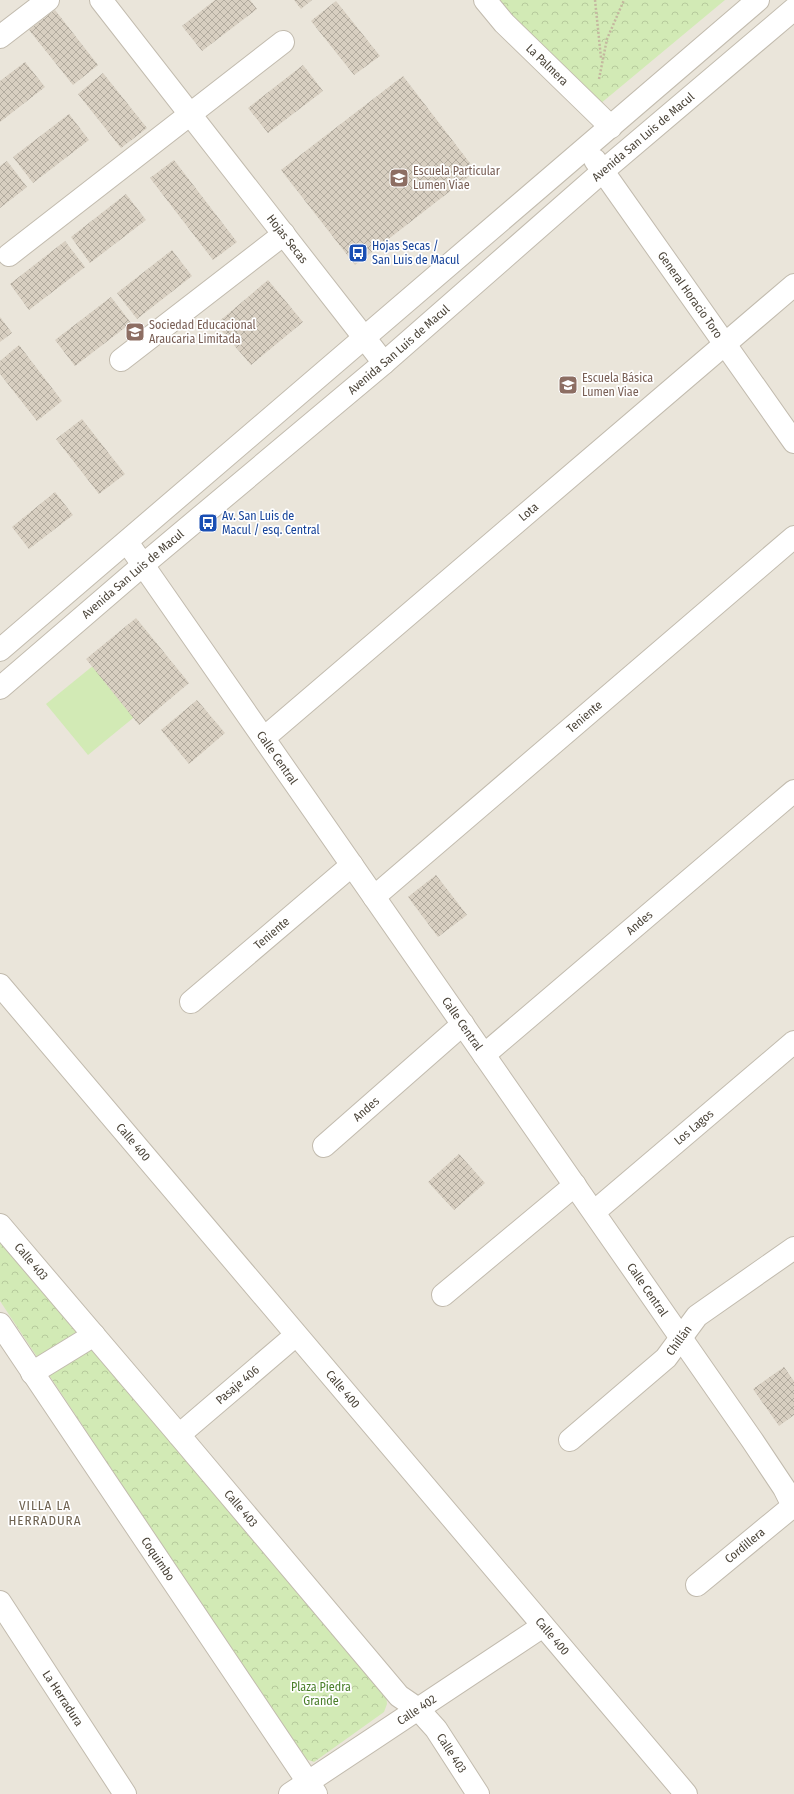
<svg xmlns="http://www.w3.org/2000/svg" width="794" height="1794" font-family="'Fira Sans Condensed',sans-serif">
  <style>
    .residential { fill: #eae5da }
    .green { fill: #d2eab5 }
    .park { fill: url(#park-crowns) }
    .building { fill: url(#building-cross-hatch) }
    .lines { fill: none; stroke-linecap: round; stroke-linejoin: round }
    .minor-casing { stroke: #c2bbae; stroke-width: 24 }
    .path { stroke: #c4b79f; stroke-width: 2.5; stroke-dasharray: 2 2; stroke-linecap: butt }
    .minor { stroke: #fff; stroke-width: 22 }
    .labels { text-anchor: middle; stroke-width: 3.5; stroke-linejoin: round; paint-order: stroke }
    .street-label { font-size: 12px; fill: #4b4439; stroke: #fff }
    .education-label { font-size: 12px; fill: #785e54; stroke: #fff; text-anchor: start }
    .transit-label { font-size: 12px; fill: #164399; stroke: #fff; text-anchor: start }
    .park-label { font-size: 12px; fill: #4a7f2a; stroke: #fff }
    .neighbourhood-label { font-size: 13px; letter-spacing: 1px; fill: #6e6250; stroke: #fff }
  </style>
  <defs>
    <pattern id="park-crowns" width="20" height="18" patternUnits="userSpaceOnUse"><rect width="20" height="18" fill="#d2eab5"/><path d="M2 6a3 3 0 1 1 6 0M12 15a3 3 0 1 1 6 0" fill="none" stroke="#b6ca9c"/></pattern>
    <pattern id="building-cross-hatch" width="8" height="8" patternUnits="userSpaceOnUse"><rect width="8" height="8" fill="#d8cfc1"/><path d="M0 0l8 8M0 8l8-8" fill="none" stroke="#b1aa9e"/></pattern>
  </defs>
  <rect width="100%" height="100%" fill="#f6f3ec"/>
  <path class="residential" d="M0,0H794V1794H0Z"/>
  <path class="green" d="M142,626L183,677L88,755L46,704Z"/>
  <path class="park" d="M497,0H725L600,104L516,21Z
    M0,1237L386,1692L387,1704L384,1712L314,1762L303,1758L0,1301Z"/>
  <path class="building" d="M215,0H250L257,9L202,51L182,26Z
    M294,0H312L301,9Z
    M336,1L380,56L354,75L311,21Z
    M55,10L98,65L73,85L29,30Z
    M25,62L45,87L0,122V81Z
    M303,65L323,91L268,133L248,108Z
    M103,73L147,128L121,148L78,94Z
    M403,76L476,171L355,265L281,170Z
    M69,114L89,140L33,183L13,157Z
    M174,160L237,242L213,260L150,178Z
    M7,161L27,187L0,208V166Z
    M126,194L146,220L90,263L71,237Z
    M65,241L85,267L29,310L10,284Z
    M172,250L192,276L137,319L117,293Z
    M268,280L303,322L251,365L216,324Z
    M111,297L131,323L75,366L55,340Z
    M0,317L12,333L0,342Z
    M19,345L62,401L37,421L0,374V361Z
    M82,419L125,474L99,494L56,439Z
    M55,492L73,515L29,549L12,527Z
    M136,618L189,683L139,725L86,659Z
    M197,700L225,733L189,764L161,730Z
    M436,875L467,915L438,937L408,897Z
    M459,1154L485,1183L454,1210L428,1182Z
    M784,1367L794,1381V1415L779,1426L753,1389Z"/>
  <g class="lines">
    <defs>
      <g id="minor">
        <path id="s1" d="M101,0L384,363"/>
        <path id="s2" d="M485,0L504,23L611,127"/>
        <path d="M0,37L48,0"/>
        <path id="s3" d="M595,160L794,442"/>
        <path d="M9,255L283,42"/>
        <path d="M121,360L284,234"/>
        <path id="s4" d="M127,542L752,1440L784,1488L794,1508"/>
        <path d="M0,650L758,0"/>
        <path id="s5" d="M0,688L143,565L384,363L603,171L794,9"/>
        <path id="s6" d="M264,738L794,285"/>
        <path id="s7" d="M374,897L794,537"/>
        <path id="s8" d="M0,985L686,1794"/>
        <path id="s9" d="M191,1002L352,865"/>
        <path id="s10" d="M484,1055L794,791"/>
        <path id="s11" d="M324,1146L463,1024"/>
        <path id="s12" d="M594,1212L794,1042"/>
        <path id="s13" d="M0,1225L179,1435L399,1696L418,1709L436,1729L478,1794"/>
        <path d="M443,1295L575,1185"/>
        <path id="s14" d="M0,1324L316,1794"/>
        <path d="M32,1373L94,1335"/>
        <path id="s15" d="M179,1435L296,1335"/>
        <path id="s16" d="M570,1440L666,1358L697,1316L794,1248"/>
        <path id="s17" d="M697,1585L793,1506"/>
        <path id="s18" d="M0,1602L125,1794"/>
        <path id="s19" d="M290,1794L543,1626"/>
      </g>
    </defs>
    <use href="#minor" class="minor-casing"/>
    <path class="path" d="M595,0L601,58
      M599,79L607,39L624,0"/>
    <use href="#minor" class="minor"/>
  </g>
  <defs>
    <symbol id="school-square" viewBox="-11 -11 22 22"><rect x="-9" y="-9" width="18" height="18" rx="4" fill="#8d6e63" stroke="#fff"/><path d="M0-5L7-2L0 1L-7-2ZM-4 1L0 2.5L4 1V4Q0 6-4 4Z" fill="#fff"/></symbol>
    <symbol id="bus-square" viewBox="-11 -11 22 22"><rect x="-9" y="-9" width="18" height="18" rx="4" fill="#1a4fb4" stroke="#fff"/><path d="M-5-6H5V4H4V6H2V4H-2V6H-4V4H-5ZM-3.5-4V0h7V-4ZM-3.5 1.2v1.5H-2V1.2ZM2 1.2v1.5H3.5V1.2Z" fill="#fff"/></symbol>
  </defs>
  <g fill-rule="evenodd">
    <use href="#school-square" x="388" y="167" width="22" height="22"/>
    <use href="#bus-square" x="347" y="242" width="22" height="22"/>
    <use href="#school-square" x="124" y="321" width="22" height="22"/>
    <use href="#school-square" x="557" y="374" width="22" height="22"/>
    <use href="#bus-square" x="197" y="512" width="22" height="22"/>
  </g>
  <g class="labels">
    <g class="street-label">
      <text dy="4" stroke="none"><textPath href="#s2" startOffset="90">La Palmera</textPath></text>
      <text dy="4" stroke="none"><textPath href="#s5" startOffset="847">Avenida San Luis de Macul</textPath></text>
      <text dy="4" stroke="none"><textPath href="#s1" startOffset="303">Hojas Secas</textPath></text>
      <text dy="4" stroke="none"><textPath href="#s3" startOffset="165">General Horacio Toro</textPath></text>
      <text dy="4" stroke="none"><textPath href="#s5" startOffset="523">Avenida San Luis de Macul</textPath></text>
      <text dy="4" stroke="none"><textPath href="#s6" startOffset="348">Lota</textPath></text>
      <text dy="4" stroke="none"><textPath href="#s5" startOffset="175">Avenida San Luis de Macul</textPath></text>
      <text dy="4" stroke="none"><textPath href="#s7" startOffset="277">Teniente</textPath></text>
      <text dy="4" stroke="none"><textPath href="#s4" startOffset="263">Calle Central</textPath></text>
      <text dy="4" stroke="none"><textPath href="#s10" startOffset="204">Andes</textPath></text>
      <text dy="4" stroke="none"><textPath href="#s9" startOffset="106">Teniente</textPath></text>
      <text dy="4" stroke="none"><textPath href="#s4" startOffset="587">Calle Central</textPath></text>
      <text dy="4" stroke="none"><textPath href="#s11" startOffset="56">Andes</textPath></text>
      <text dy="4" stroke="none"><textPath href="#s12" startOffset="131">Los Lagos</textPath></text>
      <text dy="4" stroke="none"><textPath href="#s8" startOffset="206">Calle 400</textPath></text>
      <text dy="4" stroke="none"><textPath href="#s13" startOffset="48">Calle 403</textPath></text>
      <text dy="4" stroke="none"><textPath href="#s4" startOffset="911">Calle Central</textPath></text>
      <text dy="4" stroke="none"><textPath href="#s16" startOffset="148">Chillán</textPath></text>
      <text dy="4" stroke="none"><textPath href="#s15" startOffset="77">Pasaje 406</textPath></text>
      <text dy="4" stroke="none"><textPath href="#s8" startOffset="530">Calle 400</textPath></text>
      <text dy="4" stroke="none"><textPath href="#s13" startOffset="372">Calle 403</textPath></text>
      <text dy="4" stroke="none"><textPath href="#s17" startOffset="62">Cordillera</textPath></text>
      <text dy="4" stroke="none"><textPath href="#s14" startOffset="283">Coquimbo</textPath></text>
      <text dy="4" stroke="none"><textPath href="#s8" startOffset="854">Calle 400</textPath></text>
      <text dy="4" stroke="none"><textPath href="#s18" startOffset="115">La Herradura</textPath></text>
      <text dy="4" stroke="none"><textPath href="#s19" startOffset="152">Calle 402</textPath></text>
      <text dy="4" stroke="none"><textPath href="#s13" startOffset="696">Calle 403</textPath></text>
    </g>
    <g class="education-label">
      <text x="413" y="175">Escuela Particular<tspan x="413" dy="14">Lumen Viae</tspan></text>
      <text x="149" y="329">Sociedad Educacional<tspan x="149" dy="14">Araucaria Limitada</tspan></text>
      <text x="582" y="382">Escuela Básica<tspan x="582" dy="14">Lumen Viae</tspan></text>
    </g>
    <g class="transit-label">
      <text x="372" y="250">Hojas Secas /<tspan x="372" dy="14">San Luis de Macul</tspan></text>
      <text x="222" y="520">Av. San Luis de<tspan x="222" dy="14">Macul / esq. Central</tspan></text>
    </g>
    <g class="park-label">
      <text x="321" y="1691">Plaza Piedra<tspan x="321" dy="14">Grande</tspan></text>
    </g>
    <g class="neighbourhood-label">
      <text x="45" y="1510">VILLA LA<tspan x="45" dy="15">HERRADURA</tspan></text>
    </g>
  </g>
</svg>
